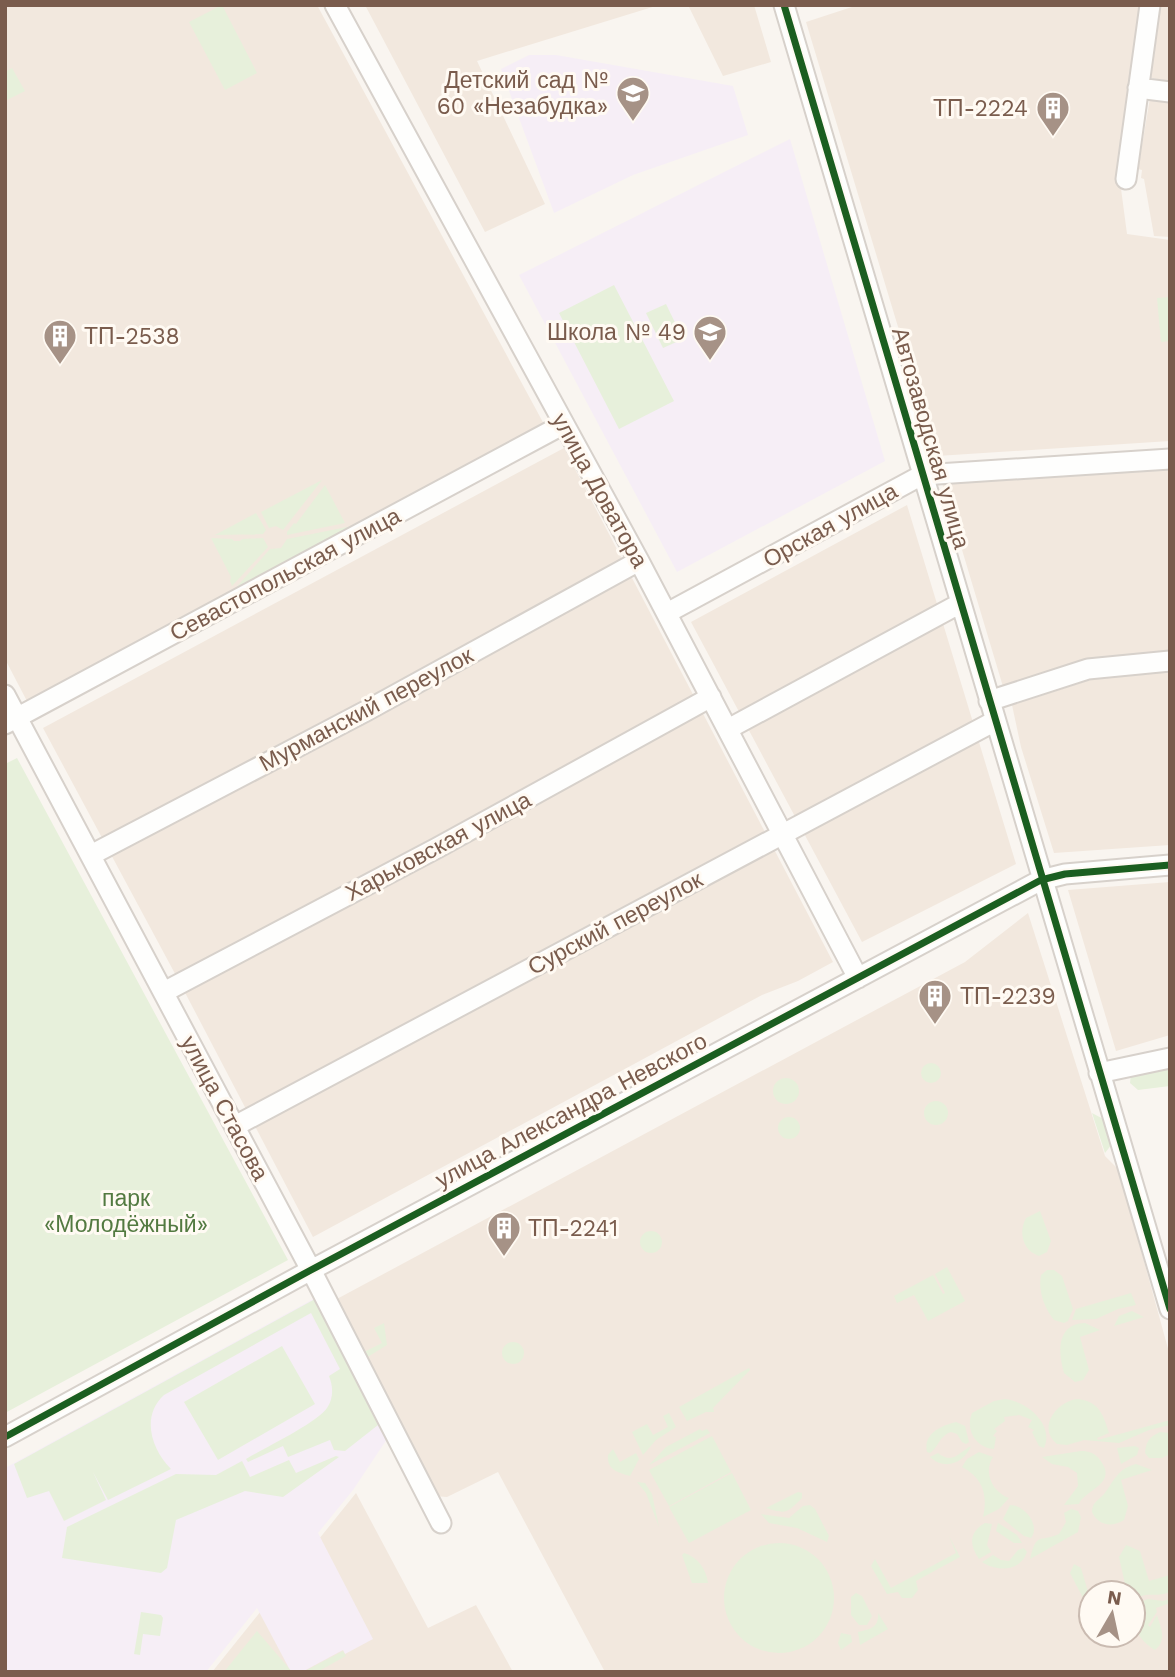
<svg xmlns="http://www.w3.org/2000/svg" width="1175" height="1677" font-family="'Work Sans',sans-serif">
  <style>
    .residential { fill: #f2e8de; fill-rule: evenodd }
    .education { fill: #f6eef6 }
    .green { fill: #e7f0db }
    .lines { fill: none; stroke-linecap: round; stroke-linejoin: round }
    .minor-casing { stroke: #d7d1cb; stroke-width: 23 }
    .minor { stroke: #fefefd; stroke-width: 19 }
    .cycleway-casing { stroke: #fffaf3; stroke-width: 11 }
    .cycleway { stroke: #1b5e20; stroke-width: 7 }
    .labels { text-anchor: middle; stroke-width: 6; stroke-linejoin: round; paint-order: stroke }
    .poi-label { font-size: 23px; fill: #7a5c4d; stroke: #fffaf3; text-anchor: end }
    .street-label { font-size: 23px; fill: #7a5c4d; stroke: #fffaf3 }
    .park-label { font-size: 23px; fill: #537a41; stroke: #fffaf3 }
  </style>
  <rect width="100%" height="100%" fill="#f9f5f0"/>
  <path class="residential" d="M5,5H317L545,426L28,703L5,659Z
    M365,5H659L477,61L545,204L485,232Z
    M688,5H754L771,62L723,76Z
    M858,5H1144L1120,181L1127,234L1170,240V441L937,456L806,22Z
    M1161,5H1170V81L1151,78Z
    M1150,98L1170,101V237L1154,236L1144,179L1141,178L1142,170L1138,169Z
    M564,448L833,962L798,981L762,995L313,1237L180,983L43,728Z
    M1170,468V654L1004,690L942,483Z
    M907,505L1016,864L862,942L691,622Z
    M1170,669V845L1054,853L1021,747L1012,705L1109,674Z
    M1170,882V1035L1116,1051L1068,890Z
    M1028,913L1105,1156L1119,1170L1170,1356V1672H605L498,1472L447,1497L434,1496L335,1300L965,962ZM1091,1593H1133V1635H1091Z
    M356,1493L428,1628L476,1605L513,1672H212Z"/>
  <path class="education" d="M529,55H556L733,86L748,135L633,175L554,213L501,69Z
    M790,139L885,461L677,572L519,275Z
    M315,1298L387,1439L353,1490L318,1533L373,1639L345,1654L343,1650L302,1672H291L257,1608L206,1672H5V1468Z"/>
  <path class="green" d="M222,5L257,73L225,90L189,22Z
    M12,68L25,91L5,101V72Z
    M614,285L674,401L619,429L559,313Z
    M1170,297V341L1161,342L1157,298Z
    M666,304L683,339L663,348L646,313Z
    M322,480L283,530L276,526L269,528L261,512Z
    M325,485L345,523L287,535V532L294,523L296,524Z
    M256,513L266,530L263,534L215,535Z
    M347,527L351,533L237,595L234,590L270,549L281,548L287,539Z
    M211,538L232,539L234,541H240L242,539L263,538L268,547L232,586L230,581L231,577Z
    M17,758L288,1260L5,1413V764Z
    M921 1073a10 10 0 1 1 20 0a10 10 0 1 1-20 0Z
    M1170,1068V1086L1138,1090L1130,1083L1131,1074Z
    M773 1091a13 13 0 1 1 26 0a13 13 0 1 1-26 0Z
    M924 1113a12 12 0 1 1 24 0a12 12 0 1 1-24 0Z
    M1092,1113L1109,1122L1112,1144L1105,1153Z
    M778 1128a11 11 0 1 1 22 0a11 11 0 1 1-22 0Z
    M1040,1211L1051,1241L1047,1252L1039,1256C1023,1251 1018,1233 1026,1218Z
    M640 1242a11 11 0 1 1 22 0a11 11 0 1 1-22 0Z
    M947,1267L965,1301L928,1321L914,1295L897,1303L894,1296L933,1275L943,1294L945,1293L935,1274Z
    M1047,1270H1054L1062,1276L1073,1309L1068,1321L1064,1323L1054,1320C1044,1307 1038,1291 1041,1275Z
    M1131,1293L1136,1305L1118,1309L1096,1319L1072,1320L1076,1309Z
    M315,1299L378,1425L345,1451L334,1450L330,1440L288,1457L283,1446L248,1462L246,1459C264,1448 317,1423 327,1408C334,1398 333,1386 329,1376L340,1369L311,1313L164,1395C141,1416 151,1449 171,1469L108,1500L93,1472L106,1500L64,1521L49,1491L27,1498L14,1464Z
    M1132,1311L1144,1317L1114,1326L1119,1316Z
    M384,1323L387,1345L366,1358L364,1352L382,1343L374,1328Z
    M1085,1323L1100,1330L1080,1337L1089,1370L1083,1380L1075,1382L1064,1373C1058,1353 1056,1324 1085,1323Z
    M502 1353a11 11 0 1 1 22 0a11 11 0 1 1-22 0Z
    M282,1346L315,1404L218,1460L184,1402Z
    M749,1368L750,1370L713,1408L714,1412H706L687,1421L679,1407Z
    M1005,1399C1026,1401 1055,1424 1044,1448L1039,1446L1032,1432L1034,1430L1028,1427L1032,1420L1019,1415L1004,1417L1005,1421L994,1429L997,1431L993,1436L996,1437L994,1449C976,1448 965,1430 972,1413L994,1401Z
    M1077,1399C1099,1401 1103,1414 1109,1433L1097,1438L1098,1440L1170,1420V1425L1149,1430L1119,1443L1084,1440L1067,1445L1057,1444C1037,1428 1056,1402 1077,1399Z
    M669,1413L676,1427L656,1440L643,1455L632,1432L647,1424L653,1435L668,1427L663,1416Z
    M956,1422L965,1426L969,1442L966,1444L962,1442L957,1434L951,1432C939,1436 939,1447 930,1453L927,1452C923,1434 940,1426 956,1422Z
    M700,1429L702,1431L707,1429L710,1433L649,1465L666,1447Z
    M1160,1432L1170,1433V1454L1162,1458H1149L1145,1453C1146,1442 1149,1437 1160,1432Z
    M712,1436L731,1472L669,1506L649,1470Z
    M971,1446C964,1463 945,1471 930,1457L938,1453C953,1465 959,1452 971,1446Z
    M1135,1446L1139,1448L1137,1455L1121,1464L1117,1448Z
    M613,1449L620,1462L636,1453L639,1459L630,1476C617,1472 607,1470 608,1455Z
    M1081,1451C1089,1451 1095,1453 1100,1460C1119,1484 1084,1490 1079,1504L1064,1505L1078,1486L1077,1473L1068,1467L1052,1464L1042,1457Z
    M979,1452L993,1457C983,1472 992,1492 1009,1498L999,1509L983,1517C988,1495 983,1478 962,1467L967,1459Z
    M336,1456L339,1457L283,1497L245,1491L176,1520L167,1568L161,1573L62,1558L67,1527L176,1474L216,1475L242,1461L250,1477L289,1460L296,1473Z
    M1136,1464L1152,1470L1121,1480L1128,1506L1124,1520C1111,1528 1098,1525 1092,1512C1092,1502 1098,1501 1104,1494C1115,1480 1117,1469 1136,1464Z
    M732,1473L751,1510L689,1543L669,1507Z
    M637,1482L645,1483L652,1494L659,1527L646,1493Z
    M798,1492L802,1493V1498C788,1512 787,1515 766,1508Z
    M810,1505L815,1509L829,1536L827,1542L797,1528L769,1523L761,1514L789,1518L803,1506Z
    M1010,1505C1024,1505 1041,1525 1031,1538L1024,1536L1003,1519Z
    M1071,1509L1078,1511L1081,1517L1078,1532L1030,1559C1037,1531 1039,1543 1059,1534L1066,1522L1064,1513Z
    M985,1523L992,1524L987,1545L991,1552L979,1559C969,1545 969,1532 985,1523Z
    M998,1523L1017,1535L1022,1543H1014L996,1531Z
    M949,1536L960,1557L916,1581L918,1590L912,1598H902L898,1592L887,1594L871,1566L875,1559L891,1588L956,1553Z
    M724 1598a55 55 0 1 1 110 0a55 55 0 1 1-110 0Z
    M1126,1545L1140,1551L1149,1581L1170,1575V1592C1155,1598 1149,1591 1133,1599V1593H1127L1119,1557Z
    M1024,1548L1027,1552C1020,1572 997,1572 982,1562L993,1555L1001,1560L1009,1561L1018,1550Z
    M684,1553C698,1557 706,1569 708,1583H692L682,1555Z
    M1074,1564L1081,1568L1091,1602V1613L1070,1573Z
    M856,1593L862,1596L872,1616L867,1625H859L851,1615V1597Z
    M1148,1599L1163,1601L1170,1599V1603L1156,1608L1157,1612L1148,1625L1150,1627L1157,1615C1161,1628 1167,1640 1155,1650C1137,1639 1133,1626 1133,1605Z
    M141,1612L161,1615L163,1618L160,1636L143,1634L140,1655L134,1654Z
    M878,1613L888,1629L860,1645L858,1632C870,1629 879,1628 878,1613Z
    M257,1631L292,1672H224Z
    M841,1633L851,1635L852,1642L841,1650L838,1643Z
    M343,1651L346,1656L317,1672H303Z"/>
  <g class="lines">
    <defs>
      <path id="minor" d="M335,5L639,561L858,978
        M784,5L1170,1309
        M1138,88L1170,92
        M1126,179L1150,5
        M667,613L922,475L1170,459
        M5,695L311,1270L441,1523
        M989,701L1088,669L1170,661
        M5,724L564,424
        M728,729L959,604
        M91,855L366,711L639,561
        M164,992L437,848L711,697
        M1099,1073L1170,1058
        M235,1126L995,721
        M5,1437L311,1270L1041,880L1065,874L1170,865"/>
    </defs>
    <use href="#minor" class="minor-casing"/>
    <use href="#minor" class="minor"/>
    <defs>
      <path id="cycleway" d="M784,5L1170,1309
        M5,1437L311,1270L1041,880L1065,874L1170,865"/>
    </defs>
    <use href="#cycleway" class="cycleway-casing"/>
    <use href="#cycleway" class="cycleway"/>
  </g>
  <defs>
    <symbol id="school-pin" viewBox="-11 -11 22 30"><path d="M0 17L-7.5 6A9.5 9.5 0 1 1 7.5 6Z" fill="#a69286" stroke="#fffaf3"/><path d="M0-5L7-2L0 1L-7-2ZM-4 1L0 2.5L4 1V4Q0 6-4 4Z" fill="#fff"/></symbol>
    <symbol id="building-pin" viewBox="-11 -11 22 30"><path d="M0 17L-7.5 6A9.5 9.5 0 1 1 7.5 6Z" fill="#a69286" stroke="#fffaf3"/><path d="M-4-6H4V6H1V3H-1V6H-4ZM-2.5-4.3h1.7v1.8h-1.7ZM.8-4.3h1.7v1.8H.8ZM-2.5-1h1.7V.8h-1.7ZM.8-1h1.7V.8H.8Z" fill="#fff"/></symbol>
  </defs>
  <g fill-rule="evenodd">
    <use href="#school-pin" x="614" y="74" width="38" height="52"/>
    <use href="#building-pin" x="1034" y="89" width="38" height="52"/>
    <use href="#school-pin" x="691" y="313" width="38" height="52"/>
    <use href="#building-pin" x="41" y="317" width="38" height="52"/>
    <use href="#building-pin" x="916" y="977" width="38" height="52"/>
    <use href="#building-pin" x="485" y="1209" width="38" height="52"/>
  </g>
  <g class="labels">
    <g class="poi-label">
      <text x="608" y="88">Детский сад №<tspan x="608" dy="26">60 «Незабудка»</tspan></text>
      <text x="1028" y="116">ТП-2224</text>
      <text x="686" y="340">Школа № 49</text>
      <text x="84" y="344" text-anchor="start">ТП-2538</text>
      <text x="960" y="1004" text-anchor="start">ТП-2239</text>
      <text x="528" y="1236" text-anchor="start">ТП-2241</text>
    </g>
    <g class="street-label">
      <text transform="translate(931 438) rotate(74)" y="8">Автозаводская улица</text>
      <text transform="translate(600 490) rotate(61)" y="8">улица Доватора</text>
      <text transform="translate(830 525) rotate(-29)" y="8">Орская улица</text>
      <text transform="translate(285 574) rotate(-28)" y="8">Севастопольская улица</text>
      <text transform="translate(366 709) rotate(-28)" y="8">Мурманский переулок</text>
      <text transform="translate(438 846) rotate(-28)" y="8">Харьковская улица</text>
      <text transform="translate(615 923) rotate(-28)" y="8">Сурский переулок</text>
      <text transform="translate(225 1108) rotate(62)" y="8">улица Стасова</text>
      <text transform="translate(571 1110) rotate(-28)" y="8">улица Александра Невского</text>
    </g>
    <g class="park-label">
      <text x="126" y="1206">парк<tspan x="126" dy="26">«Молодёжный»</tspan></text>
    </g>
  </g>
  <rect width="1175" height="1677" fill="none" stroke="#7a5c4d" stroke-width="14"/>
  <g transform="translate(1112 1614) rotate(9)"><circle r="33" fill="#fffaf3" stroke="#cabbb1" stroke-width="2"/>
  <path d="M0-5L12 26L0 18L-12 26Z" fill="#a69286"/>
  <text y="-10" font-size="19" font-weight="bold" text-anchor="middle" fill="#7a5c4d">N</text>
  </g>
</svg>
